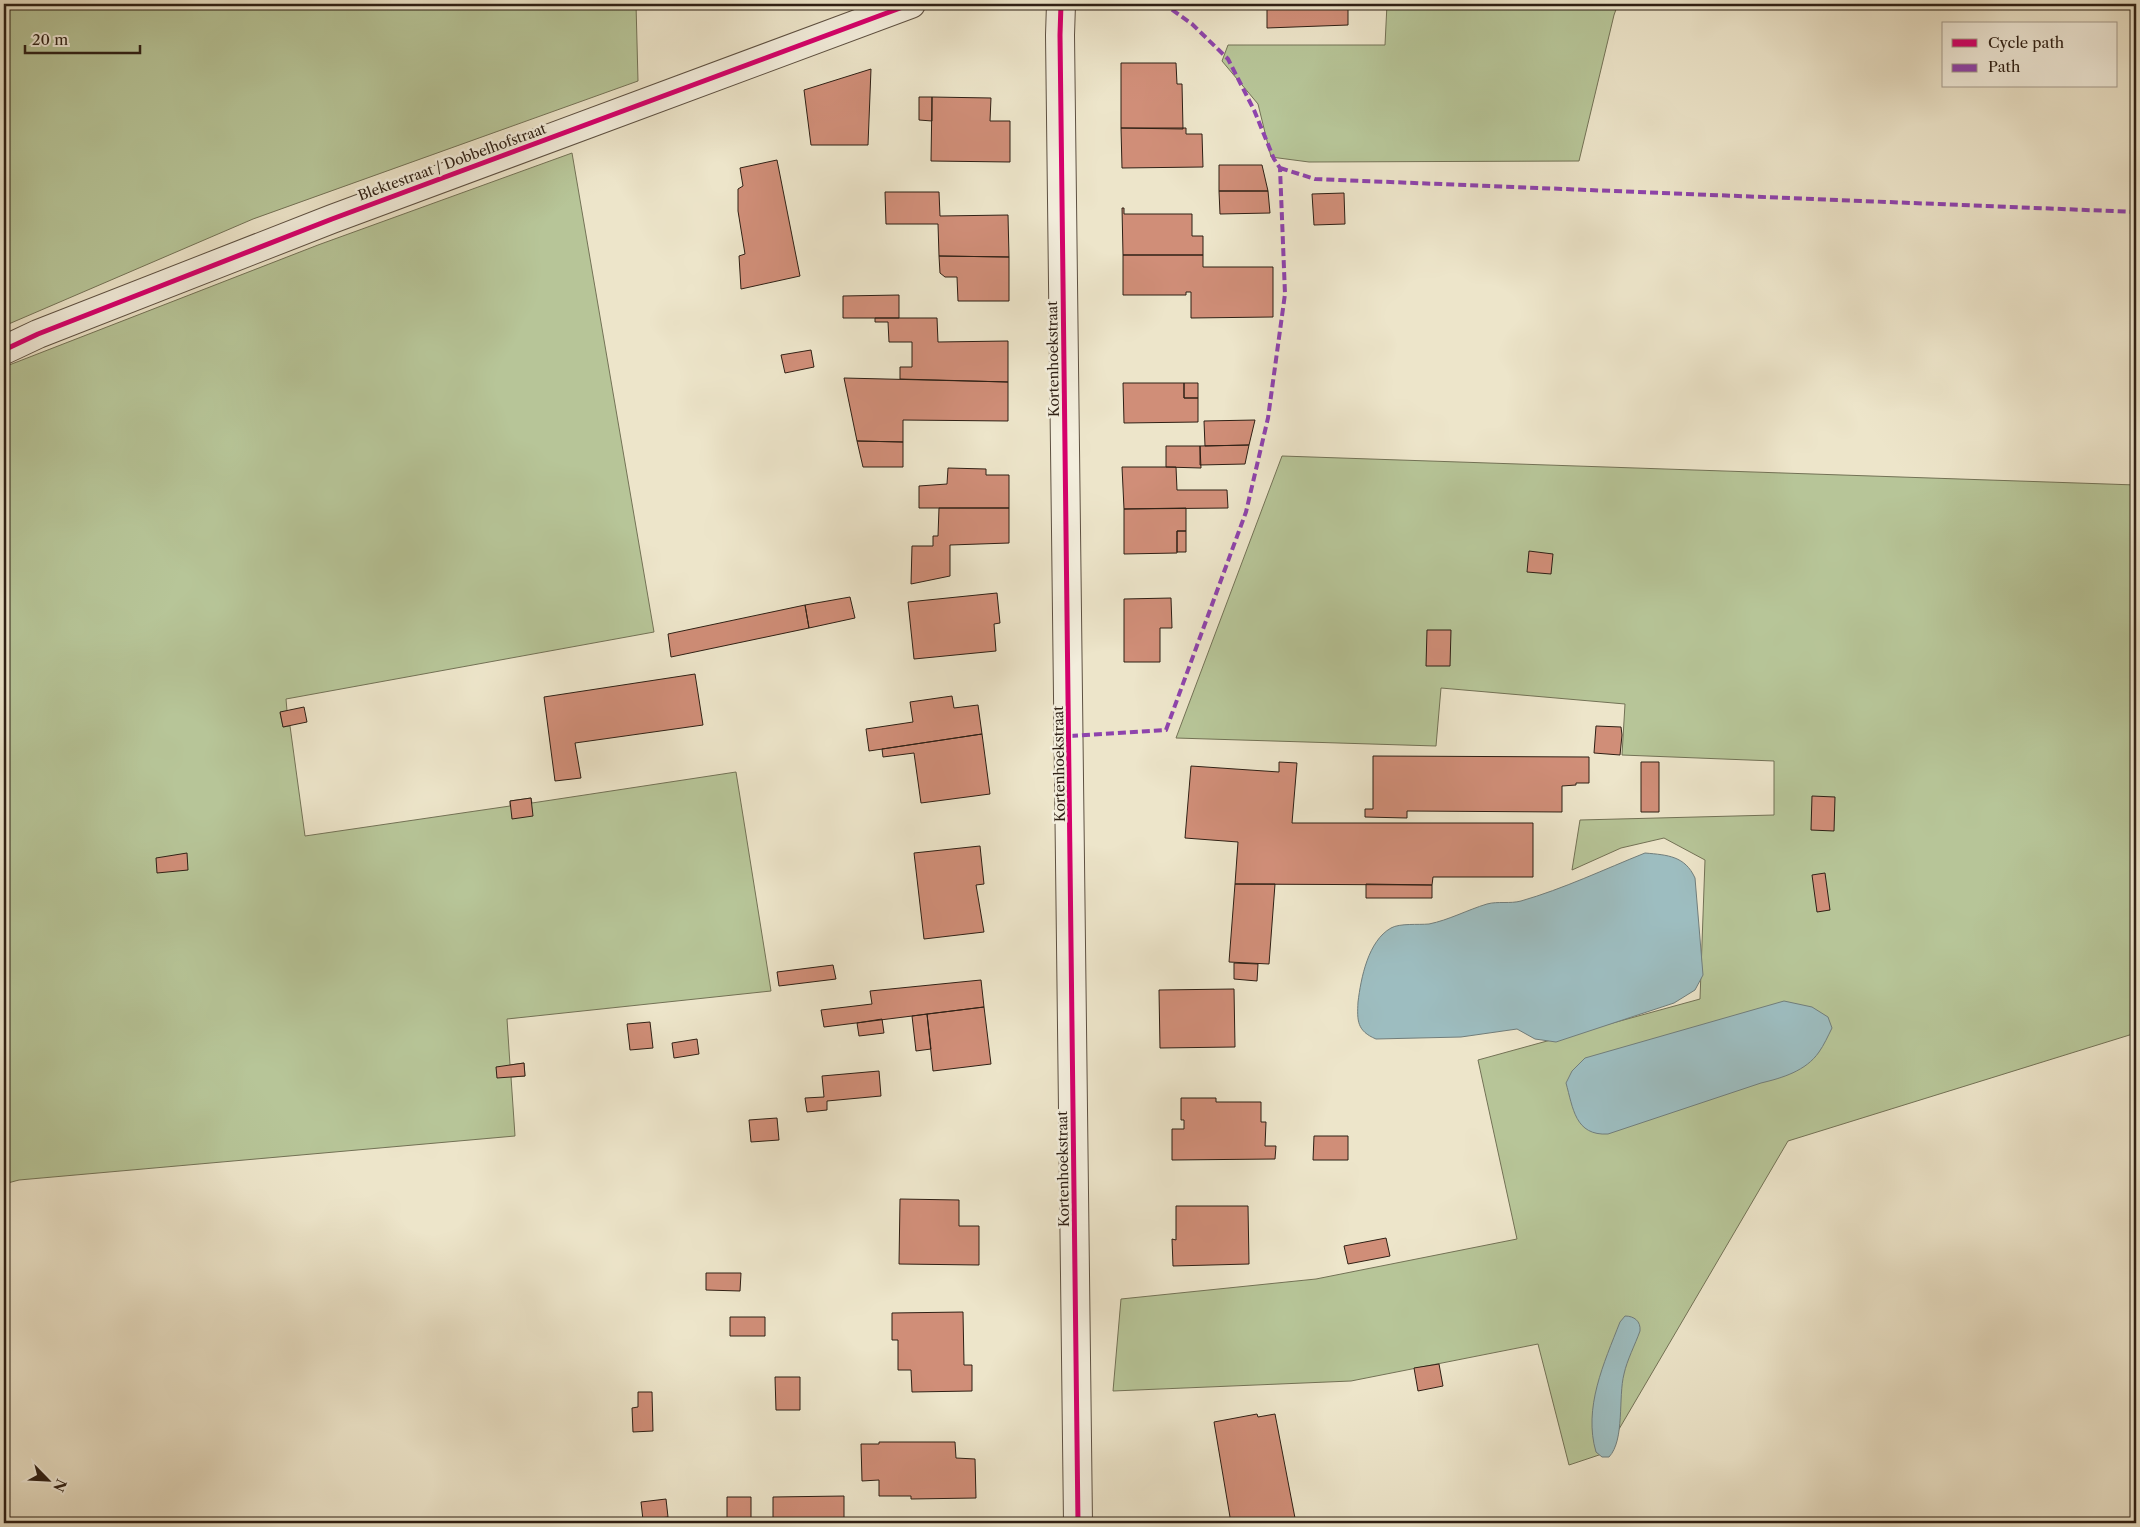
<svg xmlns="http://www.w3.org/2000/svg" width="2140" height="1527" font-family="'Libre Caslon Text',serif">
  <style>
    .green { fill: #b7c598; stroke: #737256 }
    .water { fill: #9dbdc0; stroke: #717e7c }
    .building { fill: #d08e78; stroke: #2f2015 }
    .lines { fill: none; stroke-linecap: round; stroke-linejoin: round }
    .minor-casing { stroke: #5e5142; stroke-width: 30 }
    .minor { stroke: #f3eedd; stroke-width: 28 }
    .quiet { stroke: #8e44ad; stroke-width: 4; stroke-dasharray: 8 4; stroke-linecap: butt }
    .cycleway-casing { stroke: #f3eedd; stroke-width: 8 }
    .cycleway { stroke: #d6006c; stroke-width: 5 }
    .labels { text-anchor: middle; stroke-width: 5; stroke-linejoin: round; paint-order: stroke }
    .street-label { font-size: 14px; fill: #2f2015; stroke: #f3eedd }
  </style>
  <rect width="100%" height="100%" fill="#ede5ca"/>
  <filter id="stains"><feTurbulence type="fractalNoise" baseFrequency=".004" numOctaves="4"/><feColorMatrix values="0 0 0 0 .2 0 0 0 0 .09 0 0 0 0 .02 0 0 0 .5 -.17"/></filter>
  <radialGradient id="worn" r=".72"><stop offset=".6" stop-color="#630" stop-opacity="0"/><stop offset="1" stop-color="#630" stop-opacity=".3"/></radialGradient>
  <path class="green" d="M4,4H636L638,81L253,219L4,326Z
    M1387,4H1618L1614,15L1579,161L1309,162L1271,157L1258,104L1222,61L1228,45H1385Z
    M572,153L654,632L286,699L287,711L280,713L283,727L290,726L305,836L510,806V801L531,798L532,803L736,772L771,991L507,1019L510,1065L524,1063L525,1076L511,1077L515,1136L19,1180L4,1184V367L318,245Z
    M1282,456L2136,485V1033L1788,1141L1605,1453L1569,1465L1538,1344L1351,1381L1113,1391L1121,1299L1316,1279L1517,1239L1478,1060L1700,999L1705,860L1664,838L1621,848L1572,870L1580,820L1774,815V761L1622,755L1625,704L1441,688L1436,746L1176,738Z"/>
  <path class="water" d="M1645,853C1668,855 1685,856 1695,878L1703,975L1695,990L1674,1003L1556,1042L1535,1039L1517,1029L1461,1037L1376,1039C1357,1031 1357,1021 1358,1002C1361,978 1368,941 1391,928C1400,923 1418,925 1429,924C1449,920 1467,910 1487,904C1498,901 1510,904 1521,901C1563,889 1605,869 1645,853Z
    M1784,1001L1812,1007L1828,1017L1832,1028C1828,1036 1824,1045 1819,1052C1806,1071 1782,1078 1761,1083L1608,1134C1575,1136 1573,1108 1566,1083L1572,1071L1585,1058Z
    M1625,1316C1634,1316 1641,1321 1640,1331C1635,1345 1627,1360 1624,1374C1618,1397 1625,1440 1609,1457H1602L1596,1452C1583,1408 1604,1363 1620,1322Z"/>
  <path class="building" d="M1267,4H1348V25L1267,28Z
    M1121,63H1176L1177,84H1182L1183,129L1121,128Z
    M871,69L868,145H811L804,90Z
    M919,97H932V121L919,120Z
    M932,97L991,98L990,121H1010V162L931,161Z
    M1121,128H1186V134H1202L1203,167L1122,168Z
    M777,160L800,276L741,289L739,256L745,254L738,211V189L743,186L740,168Z
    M1219,165H1262L1268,191H1219Z
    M1219,191H1268L1270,213L1220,214Z
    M885,192H939L940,216L1008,215L1009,257L939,256L938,224H886Z
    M1344,193L1345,224L1314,225L1312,194Z
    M1122,208H1124V214H1192V236H1203V255H1123Z
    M1123,255H1203V267H1273V317L1191,318V292H1186V295H1123Z
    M939,256L1009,257V301H958L957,277H945L940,273Z
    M899,295V318H843V296Z
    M875,318H937L938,342L1008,341V382L900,379V367H912V342H889L888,322H875Z
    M811,350L814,367L785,373L781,355Z
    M844,378L1008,382V421L903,420V442L857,441Z
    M1123,383H1184V398H1198V422L1124,423Z
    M1184,383H1198V398H1184Z
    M1255,420L1249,445L1205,446L1204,421Z
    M857,441L903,442V467H863Z
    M1249,445L1245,464L1200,465V446Z
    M1166,446H1200L1201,468L1166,467Z
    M1122,467H1176L1177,490H1227L1228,508L1124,509Z
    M948,468L986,469V475H1009V508H919V486L947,484Z
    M939,508H1009V543L950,545V576L911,584L912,546H933V536H938Z
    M1186,508V531H1177V553L1124,554V509Z
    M1177,531H1186V552H1177Z
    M1529,551L1553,554L1551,574L1527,572Z
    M997,593L1000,623L994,624L996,651L914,659L908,602Z
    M850,597L855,618L809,628L805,605Z
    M1171,598L1172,628H1160V662H1124V599Z
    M805,605L809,628L671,657L668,634Z
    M1427,630H1451L1450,666H1426Z
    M695,674L703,725L575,743L581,778L555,781L544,697Z
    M952,696L954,708L978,705L982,734L869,751L866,729L913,722L910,702Z
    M304,707L307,722L283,727L280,712Z
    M1596,726L1621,727L1622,735L1620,755L1594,753Z
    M982,734L990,794L921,803L914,753L883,757L882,749Z
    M1373,756L1589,757V783H1576V785L1562,786V812L1407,811V818L1365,817V809H1373Z
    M1279,762L1297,763L1292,823H1533V877H1433L1432,885L1235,884L1238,842L1185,838L1191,766L1279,772Z
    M1641,762H1659V812H1641Z
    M1812,796L1835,797L1834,831L1811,830Z
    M531,798L533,816L512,819L510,801Z
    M980,846L984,884L976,885L984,932L924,939L914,853Z
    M187,853L188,870L157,873L156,858Z
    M1825,873L1830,910L1817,912L1812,875Z
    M1235,884H1275L1269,964L1229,962Z
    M1366,884L1432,885V898H1366Z
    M1234,963L1258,964L1257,981L1234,979Z
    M833,965L836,979L779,986L777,972Z
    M981,980L984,1007L824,1027L821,1010L872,1004L870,991Z
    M1234,989L1235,1047L1160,1048L1159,990Z
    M984,1007L991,1064L933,1071L927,1014Z
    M927,1014L931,1049L916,1051L912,1016Z
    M882,1019L884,1033L859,1036L857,1023Z
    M650,1022L653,1048L630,1050L627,1024Z
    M697,1039L699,1054L674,1058L672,1043Z
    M524,1063L525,1076L497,1078L496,1067Z
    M879,1071L881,1096L827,1101V1110L807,1112L805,1098L824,1097L822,1076Z
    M1181,1098H1216V1102H1261V1122H1266L1265,1146H1276L1275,1159L1172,1160V1129H1184V1120H1181Z
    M777,1118L779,1140L751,1142L749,1120Z
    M1314,1136H1348V1160H1313Z
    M900,1199L959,1200V1226H979V1265L899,1264Z
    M1176,1206H1248L1249,1264L1173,1266L1172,1239L1176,1240Z
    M1386,1238L1390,1256L1348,1264L1344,1246Z
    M706,1273H741L740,1291L706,1290Z
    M963,1312L964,1365H972V1391L912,1392L911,1370H898V1340H892V1313Z
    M730,1317H765V1336H730Z
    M1439,1364L1443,1386L1418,1391L1414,1368Z
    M775,1377H800V1410H776Z
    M638,1392H652L653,1431L633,1432L632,1408L638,1407Z
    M1257,1414L1258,1417L1275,1414L1295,1518L1265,1523H1231L1214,1422Z
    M879,1442H955L956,1458L975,1459L976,1498L911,1499V1496H879V1480L862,1481L861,1444H879Z
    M844,1496V1519L773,1520V1497Z
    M727,1497H751V1520L727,1521Z
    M666,1499L668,1517L643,1520L641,1502Z"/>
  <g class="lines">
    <defs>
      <path id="minor" d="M1061,4L1060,35L1078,1523
        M4,350L38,334L332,219L911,4"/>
    </defs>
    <use href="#minor" class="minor-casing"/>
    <use href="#minor" class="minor"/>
    <path class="quiet" d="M1280,168L1315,179L2136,212
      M1070,736L1166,730L1246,512L1268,418L1285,294L1280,168L1274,159L1254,110L1228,59L1192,24L1164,4"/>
    <defs>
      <path id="cycleway" d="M1061,4L1060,35L1078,1523
        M4,350L38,334L332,219L911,4"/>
    </defs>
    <use href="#cycleway" class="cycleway-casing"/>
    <use href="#cycleway" class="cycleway"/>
  </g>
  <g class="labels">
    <g class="street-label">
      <text transform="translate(452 162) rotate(-20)" y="5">Blektestraat / Dobbelhofstraat</text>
      <text transform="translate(1053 359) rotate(-91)" y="5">Kortenhoekstraat</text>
      <text transform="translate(1059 764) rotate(-91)" y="5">Kortenhoekstraat</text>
      <text transform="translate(1063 1169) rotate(-91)" y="5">Kortenhoekstraat</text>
    </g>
  </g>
  <rect width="2140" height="1527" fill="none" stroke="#ede5ca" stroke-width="20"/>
  <rect x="5" y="5" width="2130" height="1517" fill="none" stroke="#2f2015" stroke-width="2.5"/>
  <rect x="10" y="10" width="2120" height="1507" fill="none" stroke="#2f2015"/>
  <rect x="1942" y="22" width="175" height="65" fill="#f3eedd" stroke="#a59c8d"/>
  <rect x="1952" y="39" width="25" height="8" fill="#d6006c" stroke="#a59c8d"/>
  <text x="1988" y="48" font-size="15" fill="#2f2015">Cycle path</text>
  <rect x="1952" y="64" width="25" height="8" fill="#8e44ad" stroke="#a59c8d"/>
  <text x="1988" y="72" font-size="15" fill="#2f2015">Path</text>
  <g transform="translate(48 1480) rotate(114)" stroke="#f3eedd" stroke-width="4" paint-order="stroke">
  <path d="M0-4L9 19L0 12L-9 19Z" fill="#2f2015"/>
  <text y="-8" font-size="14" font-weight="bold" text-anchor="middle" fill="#2f2015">N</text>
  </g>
  <path d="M25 45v8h115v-8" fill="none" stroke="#2f2015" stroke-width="2.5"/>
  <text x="32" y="45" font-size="15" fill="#2f2015" stroke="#f3eedd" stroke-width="4" paint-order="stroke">20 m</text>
  <rect width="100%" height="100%" filter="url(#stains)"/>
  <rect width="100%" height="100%" fill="url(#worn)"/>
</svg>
